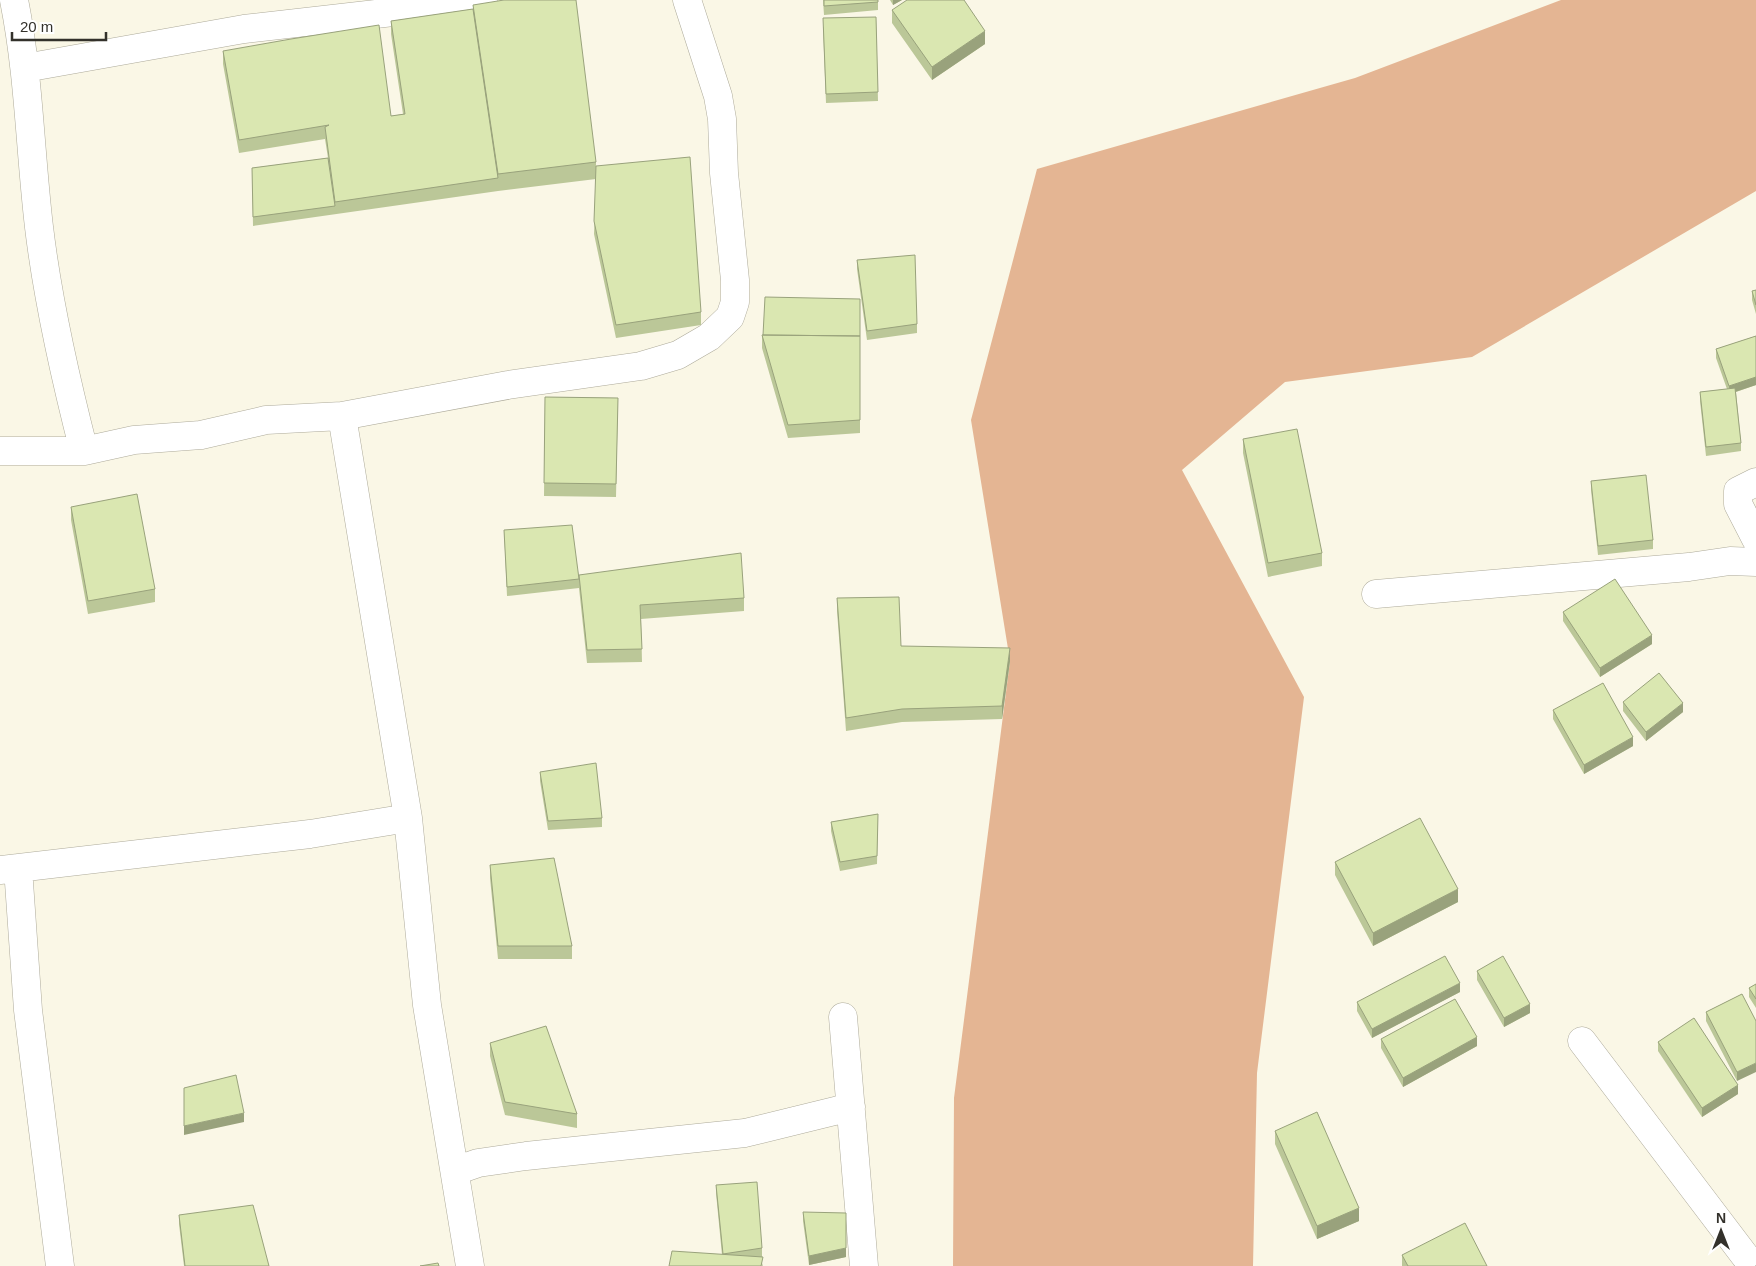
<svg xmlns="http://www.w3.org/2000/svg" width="1756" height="1266" font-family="Helvetica,sans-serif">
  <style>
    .forest { fill: #e4b593 }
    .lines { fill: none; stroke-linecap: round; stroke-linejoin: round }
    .minor-casing { stroke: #adaa9a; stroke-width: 29 }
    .minor { stroke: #fff; stroke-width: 28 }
    .wall { fill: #bbc798 }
    .shaded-wall { fill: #99a27c }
    .building { fill: #dae7b1; stroke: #99a27c }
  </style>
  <rect width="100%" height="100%" fill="#faf7e6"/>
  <path class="forest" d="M1561,0H1756V191L1472,357L1285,382L1182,470L1304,697L1257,1073L1253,1266H953L954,1098L1010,661L971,420L1037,169L1355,78Z"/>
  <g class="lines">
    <defs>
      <path id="minor" d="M14,0C29,75 30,151 39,227C48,303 65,377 84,451
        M25,68L244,29L428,8L483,0
        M342,416L408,818L427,1005L470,1266
        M0,451H84L134,440L201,435L266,420L342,416L508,385L641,366L678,355L709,337L730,317L735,302V280L724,173L722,119L718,96L687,0
        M1756,482L1738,491V504L1756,539
        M1376,594L1689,567L1730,561L1756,562
        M18,868L28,1010L60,1266
        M0,870L310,834L408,818
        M843,1017L864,1266
        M1582,1041L1745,1256
        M455,1171L478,1163L526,1156L745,1133L851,1107"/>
    </defs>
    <use href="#minor" class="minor-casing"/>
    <use href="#minor" class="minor"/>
  </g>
  <path class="wall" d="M823,0H878V10L824,15Z
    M890,0H902L893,5Z
    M473,5L596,162V166L701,312V325L616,338L594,234L596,179L498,191L253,226L252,168L328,158L325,139L239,153L223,64V51L391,116L403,114L391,34V21L473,9Z
    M892,10L985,44L932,80L892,23Z
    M876,17L878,101L826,103L823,27Z
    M857,260L917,324V333L867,340L857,269Z
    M1756,290V314L1752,300V291Z
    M860,299V433L788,438L762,348V335Z
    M1756,336V385L1736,392L1741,443V451L1706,456L1700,401V392L1727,389L1716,358V349Z
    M545,397L618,398L616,497L544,496Z
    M1243,439L1322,553V566L1268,577L1243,453Z
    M1591,481L1653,540V549L1598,555L1591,490Z
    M71,507L155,589V602L88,614L71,520Z
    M504,530L579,579L744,598V611L641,619L642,662L587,663L579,588L507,596Z
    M837,598L901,646L1010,661L1002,719L902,722L846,731L837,611Z
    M1563,612L1652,644L1600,677L1563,621Z
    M1623,702L1683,712L1646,741L1623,711Z
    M1553,710L1633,746L1584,774L1553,719Z
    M540,772L602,818V827L548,830L540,781Z
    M878,814L877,864L840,871L831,831V822Z
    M1335,862L1458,902L1373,946L1335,875Z
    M490,865L572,946V959H498L490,878Z
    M1477,971L1530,1013L1504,1027L1477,980Z
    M1756,984V1008L1749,997V988Z
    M1460,992L1372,1038L1357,1011V1002Z
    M1742,994L1737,1081L1706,1021V1012Z
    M1381,1039L1477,1046L1403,1087L1381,1048Z
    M1658,1042L1738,1094L1702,1117L1658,1051Z
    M490,1043L577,1114V1128L505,1115L490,1056Z
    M1275,1131L1359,1221L1317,1239L1275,1144Z
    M716,1185L762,1248V1257H760L763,1266L722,1255L716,1193Z
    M803,1212L846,1257L809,1265L803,1221Z
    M179,1215L269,1266H184L179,1224Z
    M1402,1255L1487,1266H1402Z"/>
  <path class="shaded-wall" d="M893,0H902L893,5Z
    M985,31V44L932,80V67Z
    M1756,377V385L1729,394V386Z
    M1652,635V644L1600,677V668Z
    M1010,648V661L1002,719V706Z
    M1683,703V712L1646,741V732Z
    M1633,737V746L1584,774V765Z
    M1458,889V902L1373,946V933Z
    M1460,983V992L1372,1038V1029Z
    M1530,1004V1013L1504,1027V1018Z
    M1477,1037V1046L1403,1087V1078Z
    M1756,1063V1072L1737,1081V1072Z
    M1738,1085V1094L1702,1117V1108Z
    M244,1113V1122L184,1135V1126Z
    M1359,1208V1221L1317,1239V1226Z
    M846,1248V1257L809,1265V1256Z"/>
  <path class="building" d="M504,0H576L596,162L498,174L473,5Z
    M824,0H878V2L824,6Z
    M907,0H964L985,31L932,67L892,10Z
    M473,9L498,178L335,202L325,127L329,125L239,140L223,51L291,39L379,25L391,116L405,114L391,21Z
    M876,17L878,92L826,94L823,18Z
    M690,157L701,312L616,325L594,221L596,166Z
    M328,158L335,206L253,217L252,168Z
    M915,255L917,324L867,331L857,260Z
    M1756,290V305L1752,291Z
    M765,297L860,299V336L763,335Z
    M762,335L860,336V420L788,425Z
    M1756,336V377L1729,386L1716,349Z
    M1735,388L1741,443L1706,447L1700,392Z
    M545,397L618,398L616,484L544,483Z
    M1297,429L1322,553L1268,563L1243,439Z
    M1646,475L1653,540L1598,546L1591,481Z
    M137,494L155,589L88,601L71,507Z
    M572,525L579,579L507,587L504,530Z
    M741,553L744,598L640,605L642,649L587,650L579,575Z
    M1615,579L1652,635L1600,668L1563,612Z
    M899,597L901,646L1010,648L1002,706L902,709L846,718L837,598Z
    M1659,673L1683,703L1646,732L1623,702Z
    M1603,683L1633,737L1584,765L1553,710Z
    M596,763L602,818L548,821L540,772Z
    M878,814L877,856L840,862L831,822Z
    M1420,818L1458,889L1373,933L1335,862Z
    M554,858L572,946H498L490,865Z
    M1445,956L1460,983L1372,1029L1357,1002Z
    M1503,956L1530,1004L1504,1018L1477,971Z
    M1756,984V999L1749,988Z
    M1742,994L1756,1021V1063L1737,1072L1706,1012Z
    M1455,999L1477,1037L1403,1078L1381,1039Z
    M1694,1018L1738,1085L1702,1108L1658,1042Z
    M546,1026L577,1114L505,1102L490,1043Z
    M236,1075L244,1113L184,1126V1088Z
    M1317,1112L1359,1208L1317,1226L1275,1131Z
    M757,1182L762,1248L723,1254L716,1185Z
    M253,1205L269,1266H185L179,1215Z
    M803,1212L846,1213V1248L809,1256Z
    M1465,1223L1487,1266H1408L1402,1255Z
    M672,1251L763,1257L761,1266H669Z
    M438,1263L439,1266H420Z"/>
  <g transform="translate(1721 1231)" stroke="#ffffff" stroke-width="4" paint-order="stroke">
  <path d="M0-4L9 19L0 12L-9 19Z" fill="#33312b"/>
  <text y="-8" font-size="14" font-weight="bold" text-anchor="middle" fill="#33312b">N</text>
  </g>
  <path d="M12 32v8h94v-8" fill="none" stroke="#33312b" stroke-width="2.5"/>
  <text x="20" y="32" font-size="15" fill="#33312b" stroke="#ffffff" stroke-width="4" paint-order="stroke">20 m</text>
</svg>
